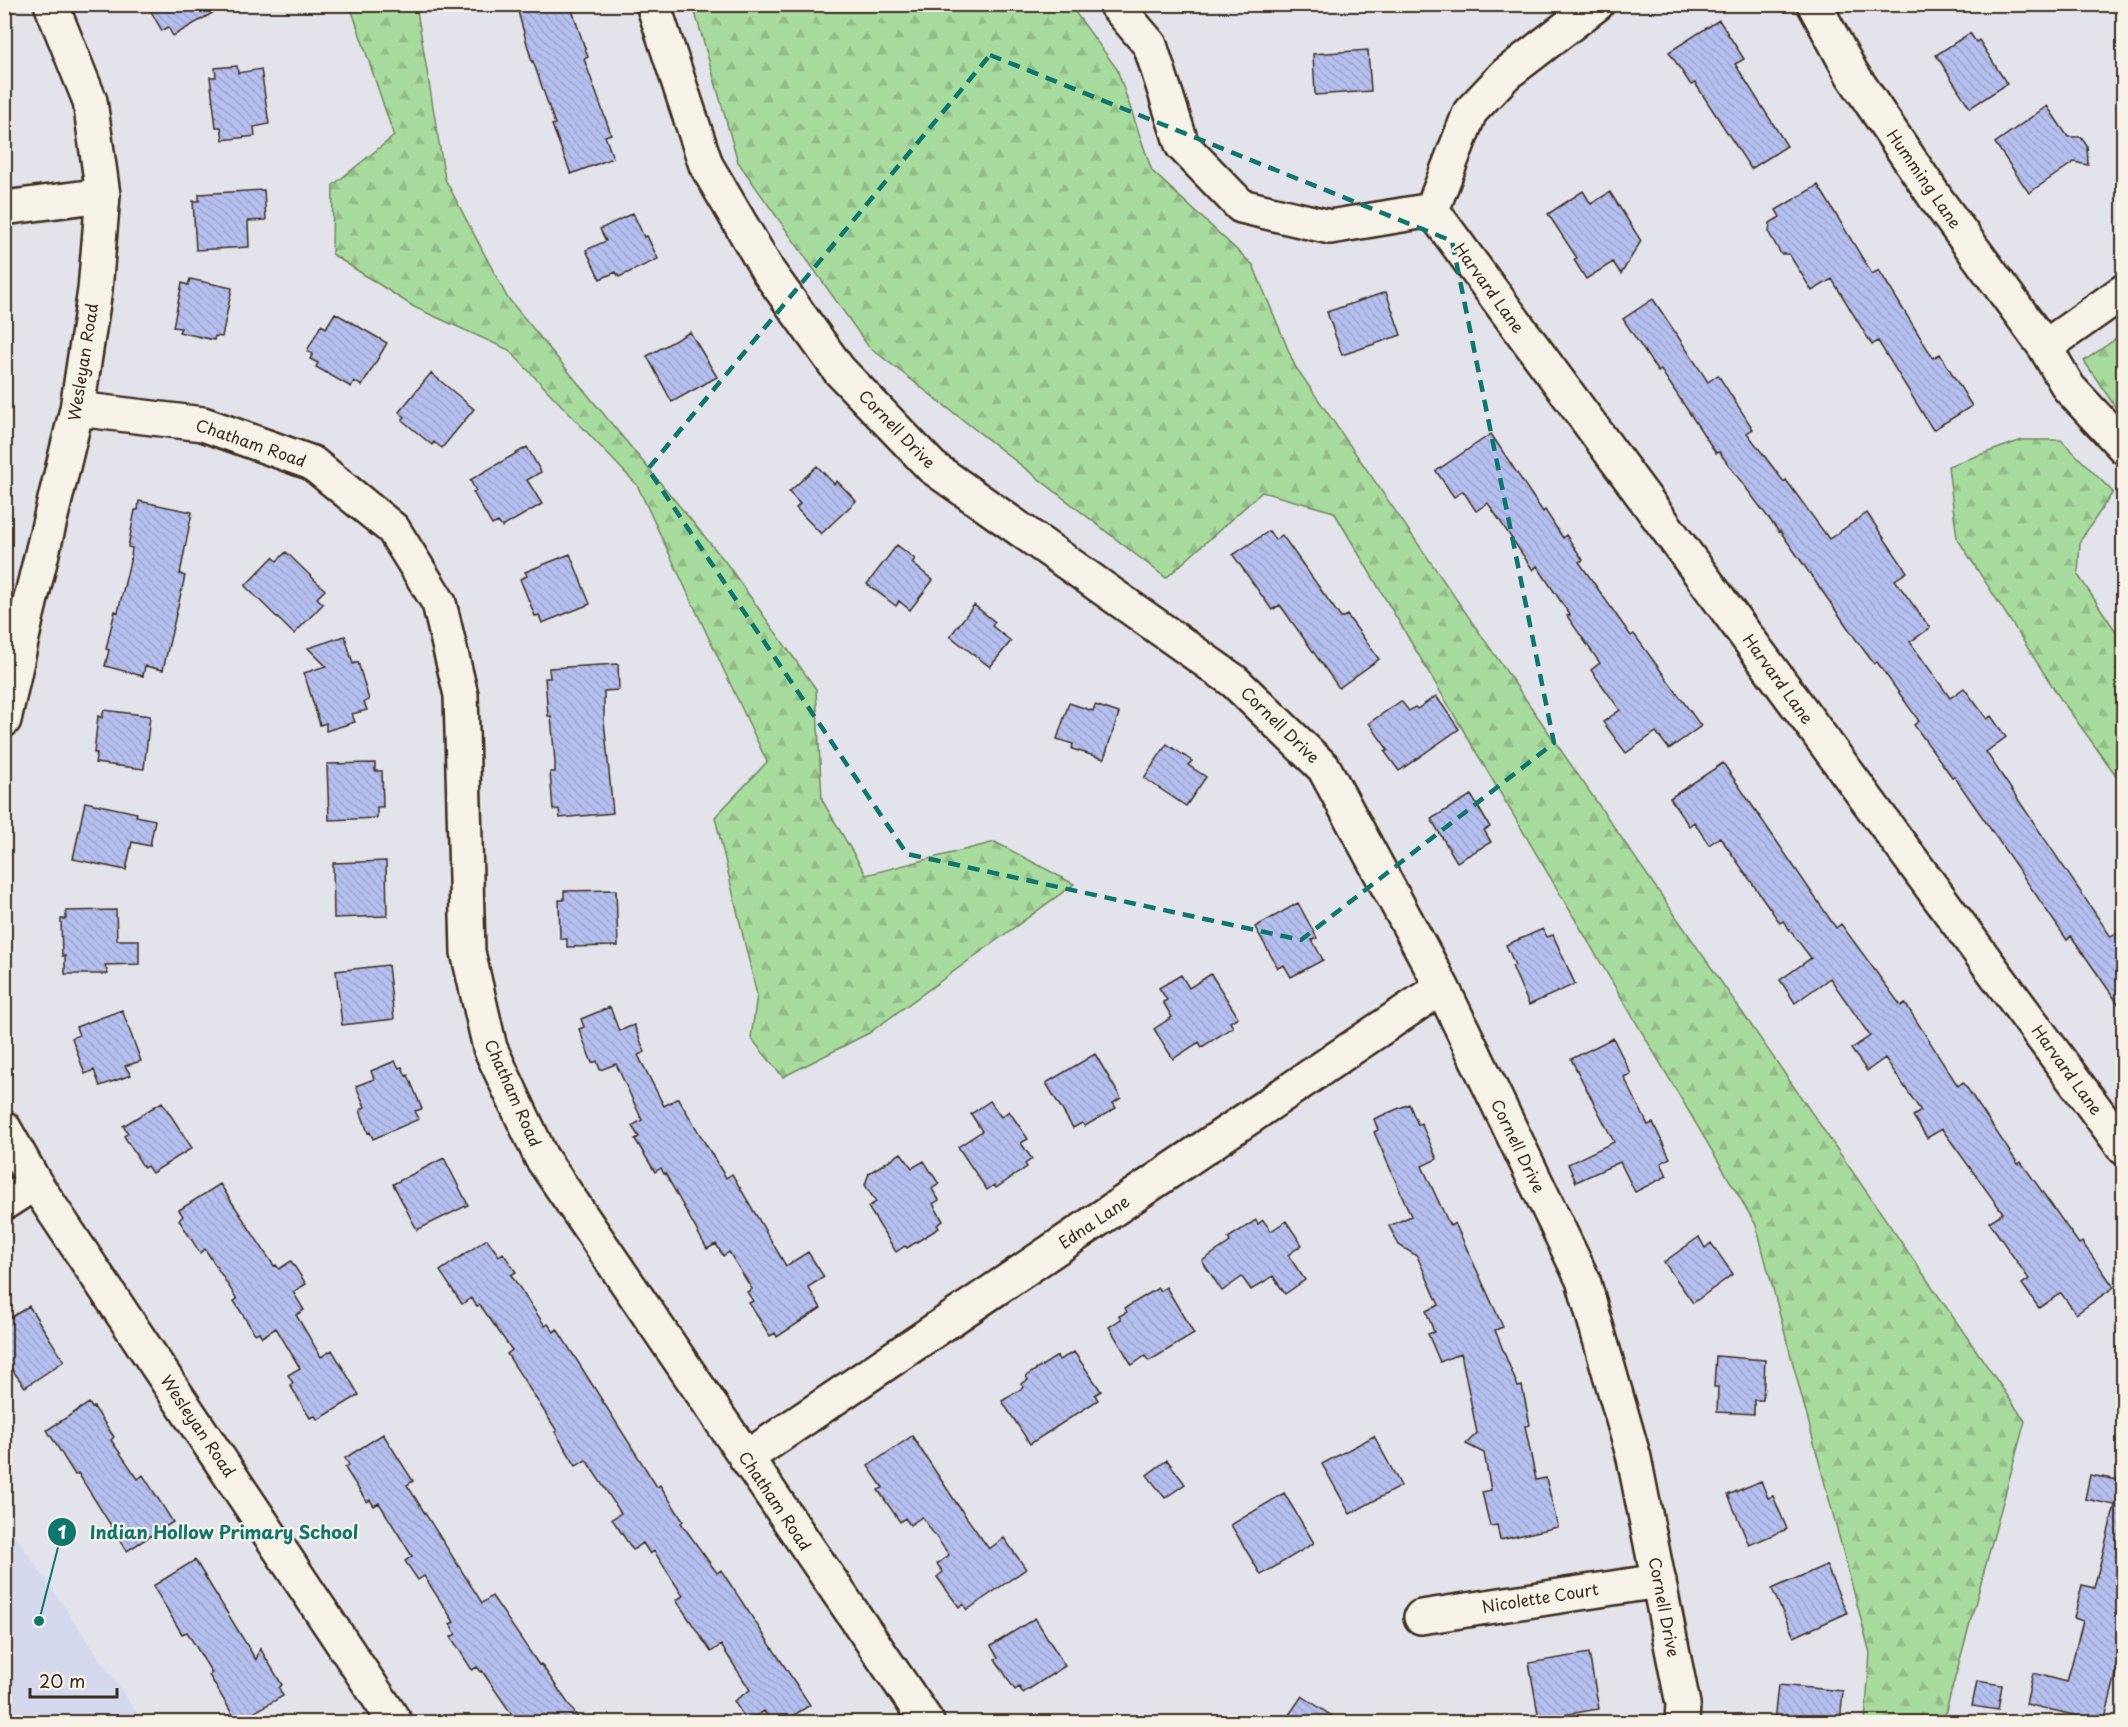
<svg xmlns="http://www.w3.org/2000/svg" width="2128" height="1727" font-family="'Playpen Sans',sans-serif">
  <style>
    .built { fill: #d5d9ed }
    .forest { fill: url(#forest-firs); stroke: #72835e; stroke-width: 1.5 }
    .building { fill: url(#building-back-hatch); stroke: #3b2a1e; stroke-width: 1.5 }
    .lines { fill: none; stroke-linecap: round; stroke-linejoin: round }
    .minor-casing { stroke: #3b2a1e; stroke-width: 38 }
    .minor { stroke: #f7f3e8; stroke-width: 33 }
    .marked { fill: none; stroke: #0f766e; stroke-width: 4.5; stroke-dasharray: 12 8; stroke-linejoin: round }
    .labels { text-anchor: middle; stroke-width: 4.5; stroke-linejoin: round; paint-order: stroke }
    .street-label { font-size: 16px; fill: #3b2a1e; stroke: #f7f3e8 }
    .leader { fill: none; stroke: #0f766e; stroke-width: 2 }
    .callout-dot { fill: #0f766e; stroke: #f7f3e8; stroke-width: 2 }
    .mark-label { font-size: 18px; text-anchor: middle; font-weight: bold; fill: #fff }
    .callout-label { font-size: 18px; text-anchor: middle; font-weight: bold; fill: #0f766e; stroke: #f7f3e8; stroke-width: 4.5; stroke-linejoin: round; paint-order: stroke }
  </style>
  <defs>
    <pattern id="forest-firs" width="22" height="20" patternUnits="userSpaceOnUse" patternTransform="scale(1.5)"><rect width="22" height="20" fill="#a8dc9e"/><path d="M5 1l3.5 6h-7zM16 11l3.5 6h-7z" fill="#92bd88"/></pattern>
    <pattern id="building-back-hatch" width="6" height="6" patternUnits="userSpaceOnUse" patternTransform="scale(1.5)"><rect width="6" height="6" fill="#b5c0f1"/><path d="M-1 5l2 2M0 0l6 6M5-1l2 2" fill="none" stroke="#9da5ce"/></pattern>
  </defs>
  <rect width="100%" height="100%" fill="#e3e4eb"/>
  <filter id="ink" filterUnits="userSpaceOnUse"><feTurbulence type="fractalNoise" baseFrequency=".0167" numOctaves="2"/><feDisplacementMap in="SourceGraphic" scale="12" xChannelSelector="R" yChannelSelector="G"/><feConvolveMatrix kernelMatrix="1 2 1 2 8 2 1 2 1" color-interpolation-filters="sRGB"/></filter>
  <g filter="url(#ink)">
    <path class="built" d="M4,1520H5L143,1722H5Z"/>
    <path class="forest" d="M350,5H416L445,179L507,297L724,560L816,689L822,800L866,875L995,842L1074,884L869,1033L783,1077L751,1038L757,995L715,817L767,762L637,485L509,350L414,307L332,254L333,185L394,136Z
      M693,5H1070L1117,69L1152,171L1253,265L1295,366L2025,1421L1943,1722H1865L1870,1653L1756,1225L1334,512L1262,492L1166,578L868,346L738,162Z
      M2123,334V418L2084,361Z
      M2022,440H2061L2113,492L2080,541L2078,575L2123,642V785L2060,698L1957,538L1948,466Z"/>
    <path class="building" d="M147,4H228L173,36L168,27L162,31Z
      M516,4H570L588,57L584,59L611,134L605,136L613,158L571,174L552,125L555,124L533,61L532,62Z
      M1719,20L1744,59L1735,64L1787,146L1751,169L1695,83L1691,85L1669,52Z
      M1970,33L1976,42L1979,40L2007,84L1970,108L1936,55Z
      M1368,50L1371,91L1315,95L1313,54Z
      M237,66L238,73L261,69L269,124L254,127L255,136L223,140L221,127H216L210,77H216L215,68Z
      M2047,106L2068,137H2081L2087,146L2088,165L2074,162L2029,193L1995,143Z
      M1818,185L1872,274L1879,270L1933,358L1940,354L1972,406L1933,430L1878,341L1872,345L1832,279L1812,291L1789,254H1781L1769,233L1770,223L1780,217L1776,210Z
      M264,190L266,220L248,221L249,247L196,250L193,201H199V194Z
      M1583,191L1591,204L1610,192L1641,241L1621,274L1613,262L1586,279L1574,260L1577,258L1548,214Z
      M633,213L644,237L647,236L658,259L619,277L616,272L600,279L586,250L606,241L600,229Z
      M190,279L232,288L222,337L215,336L214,340L179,332L181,328L173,327L182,283L188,285Z
      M1386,292L1401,335L1342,355L1327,312Z
      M1653,299L1708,382L1718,375L1753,429L1747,433L1784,482L1786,480L1829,539L1867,513L1907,572L1895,580L1930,628L1910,642L1950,698L1964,688L1987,719L1991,716L2006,737L1986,752L2111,937L2124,928V1012L2071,936L2067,940L1954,776L1952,777L1914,725L1919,721L1877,662L1874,664L1855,638L1780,531L1779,532L1719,452L1716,453L1661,370L1658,372L1623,319Z
      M335,313L387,343L362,386L354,381L351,387L316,367L318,363L310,359L313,354L307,351L321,325L326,328Z
      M690,332L717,377L672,402L647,356Z
      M431,373L474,409L442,448L434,442L432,445L402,420L405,417L399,412Z
      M1491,434L1543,512L1545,510L1563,538L1566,535L1583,560L1579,562L1631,636L1634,634L1701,726L1669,749L1656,732L1626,753L1603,722L1620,710L1591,670L1600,663L1567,616L1570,615L1537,566L1533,570L1488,503L1476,511L1463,491L1454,497L1436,471Z
      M527,447L541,472L527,480L542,504L502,527L498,522L492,525L473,492L476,491L470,480Z
      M817,466L834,484L837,481L856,501L821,534L796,508L800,504L789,492Z
      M139,501L192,512L180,574L185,576L163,670L145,666L143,676L105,666L109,650L106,649L115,611L118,612L131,557L132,548L128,547L135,510H138Z
      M1269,531L1275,540L1282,535L1341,618L1347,615L1379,659L1339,688L1280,605L1272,610L1233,555Z
      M897,545L915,559L912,563L933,580L910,610L899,601L896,606L867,584Z
      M286,552L325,590L317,598L323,604L294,634L245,586L273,557L277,561Z
      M570,554L590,604L542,623L539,615L535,616L520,579L527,576L525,572Z
      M974,605L995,622L992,626L1011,641L990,667L950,636Z
      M345,636L353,664L358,662L369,700L364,702L367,710L352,714L355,722L326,731V723L320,725L304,673L326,666L308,648Z
      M618,664L619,690L604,691V720L613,813L560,818L559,809L553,810L550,772H555V762L551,716H548L545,678H550L549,668Z
      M1436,696L1459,729L1399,771L1385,752L1388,750L1369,723L1401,701L1409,711L1415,707L1417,709Z
      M1069,703L1093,711L1095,705L1119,713L1104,759L1072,749L1073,744L1057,739Z
      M104,710L150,716L144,769L95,763L97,753H94L98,716L102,718Z
      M1167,744L1192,761L1188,765L1206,777L1186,806L1144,778Z
      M375,763V771H382L383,807H377V818L329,820L327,764Z
      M1723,763L1836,928L1841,924L1901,1006L1905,1003L1958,1086L1963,1082L2018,1164L2021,1162L2079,1244L2082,1242L2114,1287L2076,1314L2061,1293L2039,1308L2022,1284L2029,1279L1989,1222L2003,1213L1942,1129L1927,1138L1913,1116L1921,1111L1885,1058L1867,1071L1851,1049L1870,1036L1830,978L1795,1003L1780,980L1811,958L1783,921L1780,923L1720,837L1709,845L1694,822L1689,826L1670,798Z
      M1471,795L1490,827L1484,830L1491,842L1457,862L1431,819Z
      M85,802L137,813L136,816L155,820L150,846L132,842L126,870L73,859Z
      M386,861L387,916L334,918L333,863Z
      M616,890L618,946L567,947V939H560L559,900H564V891Z
      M1298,903L1317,938L1312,940L1323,960L1291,977L1284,965L1278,968L1255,927Z
      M116,910L117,940H139V964L105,965L108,974H65V956H62L61,919H66V911Z
      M1543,929L1547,937L1553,935L1575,984L1529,1005L1512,966L1515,965L1506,945Z
      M388,965L394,1019L342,1025L336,971Z
      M1211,974L1238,1017L1230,1022L1233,1027L1202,1047L1199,1042L1173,1059L1154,1029L1172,1017L1163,1002L1167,1000L1159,988L1181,975L1189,988Z
      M610,1007L619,1031L634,1025L645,1052L638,1055L664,1106L678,1098L726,1178L732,1174L786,1266L808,1252L824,1277L808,1287L821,1308L777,1337L775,1333L770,1336L749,1303L753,1301L747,1292L752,1289L729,1252L723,1256L716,1244L707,1249L665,1173L664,1174L661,1168L655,1172L635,1139L639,1137L632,1126L642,1120L616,1064L600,1070L597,1061L592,1063L579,1029L584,1027L581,1019Z
      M122,1010L141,1061L125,1066L131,1075L100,1086L94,1070L85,1074L72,1038L79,1035L76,1027Z
      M1613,1038L1631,1074L1624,1077L1648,1125L1653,1123L1670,1158L1661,1163L1667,1176L1635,1192L1620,1162L1576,1182L1568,1164L1614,1142L1571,1059Z
      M1095,1054L1121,1098L1113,1103L1116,1108L1085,1126L1082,1123L1073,1128L1046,1083Z
      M395,1061L399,1068L402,1067L406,1076L408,1075L422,1109L415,1111L419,1119L373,1139L370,1132L368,1133L360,1110L365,1107L356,1086L374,1079L371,1071Z
      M990,1101L1001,1117L1009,1111L1028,1139L1021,1143L1032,1159L1025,1164L1027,1167L996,1188L994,1185L987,1190L958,1147L982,1131L971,1114Z
      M162,1102L192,1148L152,1173L147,1166L144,1168L124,1136L128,1133L123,1126Z
      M1409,1104L1418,1125L1421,1123L1437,1159L1422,1166L1450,1226L1455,1223L1503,1327L1495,1330L1518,1387L1522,1386L1530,1425L1525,1426L1536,1480L1546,1478L1558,1527L1500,1540L1497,1525L1490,1526L1482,1492L1491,1490L1484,1453L1466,1444L1477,1433L1461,1353L1440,1362L1428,1334L1434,1332L1426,1311L1439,1305L1417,1256L1399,1245L1389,1226L1411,1216L1374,1132L1378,1130L1374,1119Z
      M901,1153L912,1168L924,1161L939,1184L932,1189L939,1200L933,1204L943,1221L937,1225L939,1228L907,1248L905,1246L896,1252L868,1207L876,1202L865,1185L869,1173Z
      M444,1158L468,1205L417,1230L393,1184Z
      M220,1184L274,1266L276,1265L279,1269L291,1261L306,1284L293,1292L304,1310L296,1315L321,1357L332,1350L359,1395L318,1420L315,1416L310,1418L290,1385L293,1383L288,1375L300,1368L276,1328L262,1337L259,1332L255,1334L234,1301L237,1299L205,1249L200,1253L179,1220L183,1216L179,1210Z
      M1256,1220L1258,1224L1263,1220L1271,1231L1286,1221L1302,1245L1288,1255L1305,1280L1285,1294L1273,1276L1251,1290L1242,1277L1222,1291L1202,1261L1230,1242L1228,1238Z
      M1699,1237L1705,1248L1711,1243L1733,1274L1693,1303L1664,1262Z
      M487,1239L499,1256L503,1253L516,1272L511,1275L545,1326L548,1324L554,1332L557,1329L657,1487L660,1485L683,1521L681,1523L717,1573L721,1570L810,1705L783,1722H772L764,1711L747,1722L734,1701L750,1690L721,1645L711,1652L676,1600L683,1596L654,1551L650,1554L643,1543L633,1550L612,1519L621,1513L586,1460L576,1466L555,1432L557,1431L507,1354L512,1350L480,1305L477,1306L471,1298L462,1304L440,1271Z
      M1166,1287L1194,1334L1149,1361L1145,1356L1132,1365L1109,1327L1121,1319L1119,1316L1127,1312L1125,1308L1158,1288L1160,1291Z
      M29,1306L64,1361L25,1387L4,1359V1322Z
      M1074,1352L1101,1391L1095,1395L1098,1400L1030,1444L1002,1401L1024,1387L1021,1384L1028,1380L1026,1376L1057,1356L1059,1360Z
      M1716,1356L1765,1360L1763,1400H1754V1414L1717,1412L1718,1387H1714Z
      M89,1403L92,1408L94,1407L114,1437L111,1440L138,1479L143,1475L173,1522L127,1551L78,1473L75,1475L47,1430Z
      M383,1434L413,1481L407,1485L482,1603L492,1596L539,1665L541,1664L581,1722H517L482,1671L481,1672L477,1667L472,1670L451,1637L456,1634L450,1624L454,1622L424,1576L418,1580L405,1561L412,1556L379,1503L374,1506L370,1500L367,1502L345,1468L349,1465L345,1458Z
      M912,1436L957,1504L989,1549L1004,1538L1026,1569L967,1610L963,1604L959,1607L937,1577L943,1572L937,1564L949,1555L922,1517L910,1525L905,1518L900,1522L878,1490L883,1488L868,1466Z
      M1374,1436L1401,1486L1350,1514L1322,1464Z
      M1167,1460L1185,1484L1165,1498L1147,1475Z
      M2090,1475L2124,1481V1643L2104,1722L2026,1704L2033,1673L2067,1682L2083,1621L2074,1618L2082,1585L2094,1588L2115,1505L2085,1499Z
      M1761,1481L1768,1498L1773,1496L1787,1529L1749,1545L1728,1495Z
      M1284,1493L1314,1543L1261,1575L1231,1525Z
      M195,1560L256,1660L260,1648L282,1685L279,1688L283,1696L237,1722L209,1675L212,1673L187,1632L182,1634L153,1586Z
      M1826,1565L1847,1613L1794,1637L1772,1589Z
      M1035,1618L1065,1666L1023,1693L1019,1687L1015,1690L995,1659L998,1658L991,1646Z
      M1589,1653L1599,1709L1539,1719L1529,1663Z
      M1977,1681L2002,1685L1998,1710L1972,1706Z
      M1778,1685L1843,1691L1840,1722H1774Z
      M1302,1696L1341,1722H1284Z"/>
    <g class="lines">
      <defs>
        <path id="minor" d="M653,4L706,165L768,271L839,370L932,467L1234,681L1324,768L1442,987L1583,1280L1634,1458L1683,1704L1682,1722
          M1115,4L1150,45L1182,145L1241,206L1330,227L1432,210
          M1814,4L1852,74L1937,200L2045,347L2069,388L2124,447
          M4,208L103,195
          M1432,210L2124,1148
          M1432,210L1470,112L1506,74L1597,4
          M2045,347L2124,291
          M77,409L203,424L312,463L393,529L439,603L461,695L468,952L490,1048L541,1157L927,1722
          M4,720L27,615L77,409L95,290L103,195L90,101L51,4
          M4,1128L35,1183L395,1722
          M4,1203L35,1183
          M746,1458L1442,987
          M1421,1617L1659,1581"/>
      </defs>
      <use href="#minor" class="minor-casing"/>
      <use href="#minor" class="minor"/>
    </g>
  </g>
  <path class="marked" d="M990,55L1452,241L1554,743L1301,940L907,854L648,469Z"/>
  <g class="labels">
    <g class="street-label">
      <text transform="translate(1924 179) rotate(55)" y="6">Humming Lane</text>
      <text transform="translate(1489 288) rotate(54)" y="6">Harvard Lane</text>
      <text transform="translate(83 362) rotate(-81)" y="6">Wesleyan Road</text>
      <text transform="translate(897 429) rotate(46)" y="6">Cornell Drive</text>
      <text transform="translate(251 443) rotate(19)" y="6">Chatham Road</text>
      <text transform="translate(1778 679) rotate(54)" y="6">Harvard Lane</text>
      <text transform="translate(1280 725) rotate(44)" y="6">Cornell Drive</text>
      <text transform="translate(2067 1070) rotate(54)" y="6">Harvard Lane</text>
      <text transform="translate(513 1093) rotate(66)" y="6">Chatham Road</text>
      <text transform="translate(1518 1146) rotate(64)" y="6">Cornell Drive</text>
      <text transform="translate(1094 1222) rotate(-34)" y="6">Edna Lane</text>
      <text transform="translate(198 1426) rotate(56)" y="6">Wesleyan Road</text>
      <text transform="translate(775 1501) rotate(56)" y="6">Chatham Road</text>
      <text transform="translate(1540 1598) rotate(-9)" y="6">Nicolette Court</text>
      <text transform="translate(1664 1607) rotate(79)" y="6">Cornell Drive</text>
    </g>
  </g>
  <path class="leader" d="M39 1621L62 1532"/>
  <g class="callout-dot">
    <circle cx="39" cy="1621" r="6"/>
    <circle cx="62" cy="1532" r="15"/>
  </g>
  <g class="mark-label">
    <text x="62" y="1539">1</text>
  </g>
  <g class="callout-label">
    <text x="224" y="1539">Indian Hollow Primary School</text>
  </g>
  <rect width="2128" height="1727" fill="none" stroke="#f7f3e8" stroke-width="24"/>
  <rect x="12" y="12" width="2104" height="1703" fill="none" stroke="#3b2a1e" stroke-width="2" filter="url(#ink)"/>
  <path d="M30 1688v9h87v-9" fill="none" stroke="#3b2a1e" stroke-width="3"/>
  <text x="39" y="1688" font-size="18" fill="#3b2a1e" stroke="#f7f3e8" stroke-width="4.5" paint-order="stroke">20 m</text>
</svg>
